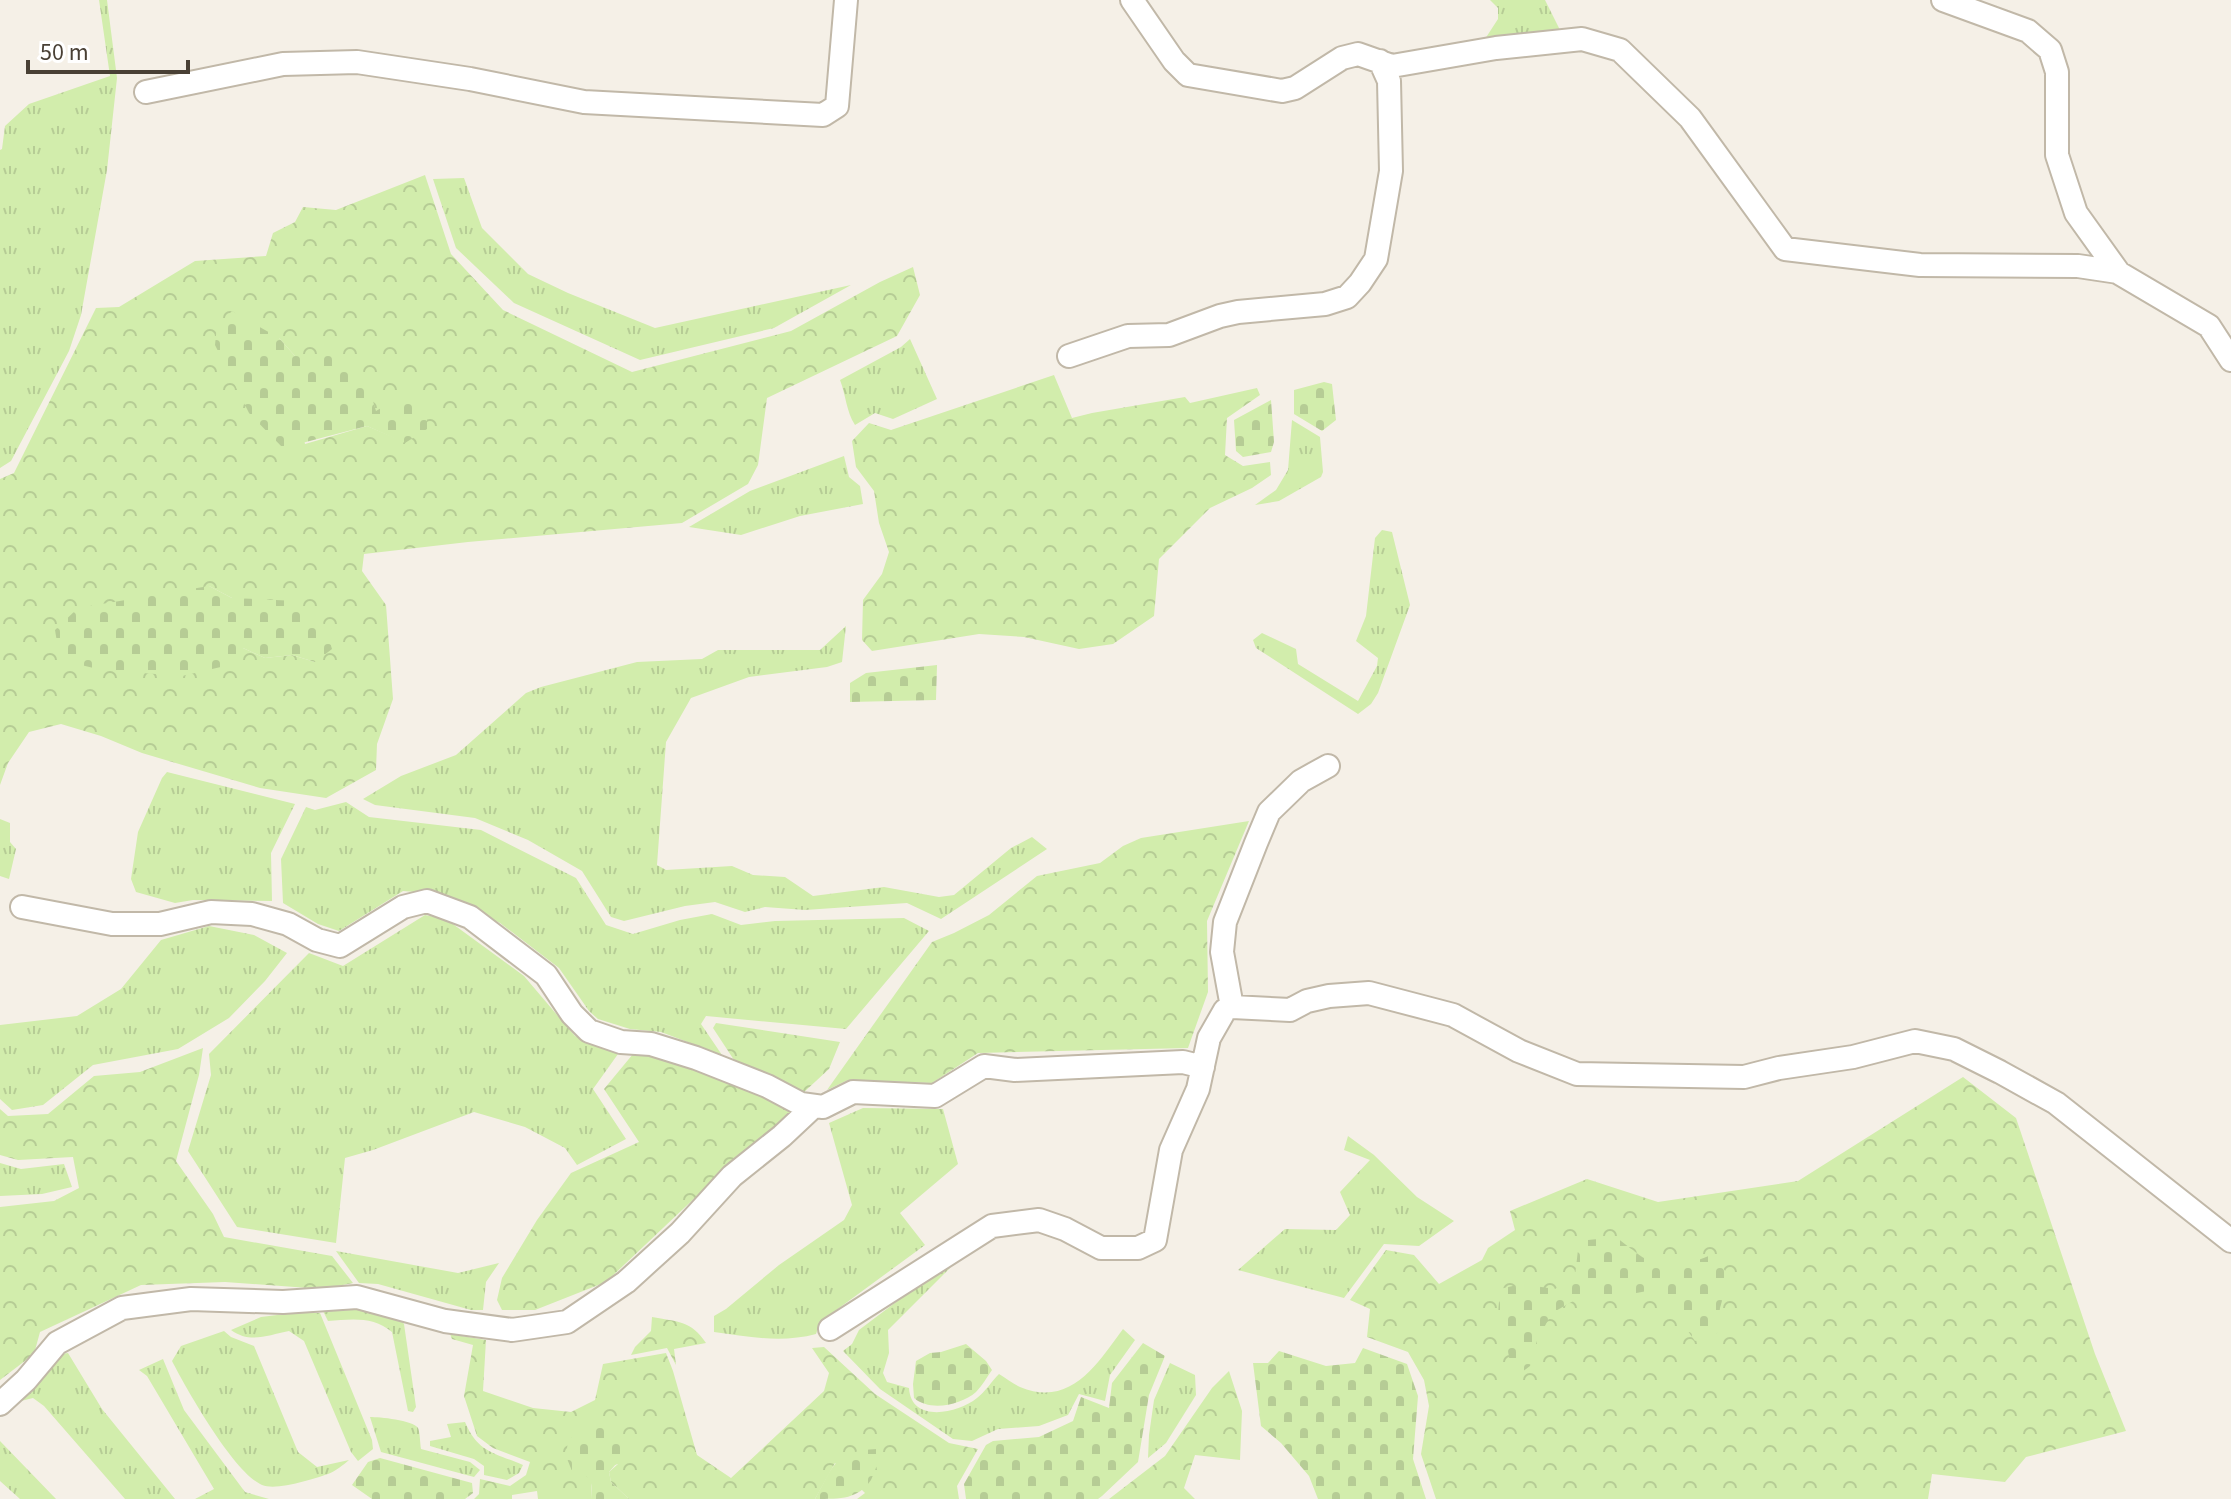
<svg xmlns="http://www.w3.org/2000/svg" width="2231" height="1499" font-family="'Source Sans 3',sans-serif">
  <style>
    .grass { fill: url(#grass-tufts) }
    .forest { fill: url(#forest-crowns); fill-rule: evenodd }
    .cemetery { fill: url(#cemetery-stones) }
    .lines { fill: none; stroke-linecap: round; stroke-linejoin: round }
    .minor-casing { stroke: #c1b8a8; stroke-width: 26 }
    .minor { stroke: #fff; stroke-width: 22 }
  </style>
  <defs>
    <pattern id="grass-tufts" width="24" height="20" patternUnits="userSpaceOnUse" patternTransform="scale(2)"><rect width="24" height="20" fill="#d2edac"/><path d="M3 7l-1-3M5 7V3M7 7l1-3M15 17l-1-3M17 17v-4M19 17l1-3" fill="none" stroke="#b6cc95"/></pattern>
    <pattern id="forest-crowns" width="20" height="18" patternUnits="userSpaceOnUse" patternTransform="scale(2)"><rect width="20" height="18" fill="#d2edac"/><path d="M2 6a3 3 0 1 1 6 0M12 15a3 3 0 1 1 6 0" fill="none" stroke="#b6cc95"/></pattern>
    <pattern id="cemetery-stones" width="16" height="16" patternUnits="userSpaceOnUse" patternTransform="scale(2)"><rect width="16" height="16" fill="#d2edac"/><path d="M2 7V4a2 2 0 0 1 4 0v3zM10 15v-3a2 2 0 0 1 4 0v3z" fill="#b6cc95"/></pattern>
  </defs>
  <rect width="100%" height="100%" fill="#f5f0e7"/>
  <path class="grass" d="M99,0H107L117,78L107,170L81,315L69,351L11,461L0,468V150L2,149L5,126L29,104L110,76Z
    M1490,0H1545L1560,30L1485,39L1498,19V8Z
    M464,178L482,228L528,274L568,293L655,328L851,285L774,328L640,360L514,303L456,248L433,179Z
    M910,339L937,399L893,419L875,413L855,425C846,411 846,395 840,380L901,347Z
    M1292,420L1320,437L1323,472L1321,477L1279,501L1255,505L1276,490L1288,470Z
    M844,456L849,477L860,486L863,504L800,516L741,535L689,527L750,491Z
    M1382,530L1392,532L1410,605L1378,693L1371,704L1358,714L1256,648L1253,640L1262,633L1296,649L1298,664L1358,701L1377,666L1378,658L1356,641L1366,616L1375,538Z
    M846,626L842,662L827,667L749,677L691,698L666,742L657,865L666,870L732,866L753,875L785,877L813,896L884,887L939,897L954,895L1011,848L1032,837L1047,849L941,919L907,903L805,910L765,907L745,912L715,902L685,906L624,921L611,917L582,871L528,840L475,818L375,805L363,799L401,776L456,755L526,693L541,687L637,662L702,659L718,650H820Z
    M167,772L295,804L271,853L272,901L193,900L175,903L136,892L131,879L138,832L162,778Z
    M346,802L369,817L481,830L576,878L606,925L633,934L680,920L712,914L741,925L775,921L904,918L929,931L846,1029L706,1016L701,1024L722,1055L661,1032L630,1029L598,1019L589,1011L559,968L500,923L438,894L403,891L339,931L318,924L283,903L281,859L306,807L315,810Z
    M0,819L10,823V842L16,849L9,879L0,876Z
    M425,915L446,919L524,976L575,1036L618,1054L593,1089L626,1139L577,1165L565,1148L525,1127L474,1112L373,1150L345,1158L336,1243L237,1227L188,1151L211,1075L209,1054L309,953L343,966Z
    M209,926L254,935L287,953L265,981L229,1018L178,1049L93,1065L43,1105L12,1110L0,1099V1025L77,1016L121,989L161,940Z
    M863,1108L943,1109L958,1164L900,1213L925,1245L820,1322L816,1334C783,1343 748,1337 714,1332V1316L726,1309L779,1265L844,1220L852,1205L829,1123Z
    M1348,1136L1374,1155L1417,1197L1454,1221L1419,1246L1384,1244L1344,1298L1238,1270L1285,1229L1336,1230L1350,1215L1340,1192L1370,1160L1344,1150Z
    M0,1163L21,1169L64,1164L72,1187L42,1194L0,1196Z
    M336,1251L458,1273L499,1263L486,1282L483,1310H471L378,1284L359,1283Z
    M949,1262L950,1268L888,1330L889,1353L883,1373L887,1382L909,1388C911,1423 957,1414 977,1398C985,1392 992,1381 999,1374C1006,1378 1013,1384 1020,1387C1071,1408 1097,1364 1123,1329L1135,1340L1110,1375L1105,1401L1079,1394L1068,1415L1039,1426L998,1429L972,1441L953,1439L880,1389L843,1351L852,1344L859,1330Z
    M378,1309L398,1316L404,1324L416,1407L413,1412L408,1411L392,1332C374,1316 351,1319 328,1321L323,1311Z
    M301,1312L320,1313L372,1440L373,1449L358,1461L351,1452L304,1341L289,1331C268,1335 250,1344 231,1330L261,1317Z
    M224,1331L231,1337L254,1346L298,1452L317,1467L349,1460C343,1465 336,1471 328,1474C313,1479 277,1491 262,1485C234,1473 187,1390 172,1361L181,1346Z
    M68,1353L102,1409L175,1499H125L44,1406L33,1398L13,1403L61,1354Z
    M163,1359L184,1410L245,1492L269,1499H195L214,1489L147,1376L139,1370Z
    M1170,1363L1195,1375L1196,1395L1166,1443L1148,1458L1149,1435L1154,1400Z
    M370,1417C379,1417 413,1420 418,1428C420,1432 420,1443 421,1449L470,1462L480,1470L474,1477L381,1452Z
    M465,1422C478,1453 495,1453 523,1465L519,1473L507,1480L484,1475V1466L474,1459L430,1446V1441L451,1437L447,1424Z
    M0,1441L56,1499H20L0,1481Z"/>
  <path class="forest" d="M425,175L451,254L503,310L632,372L791,331L880,282L913,267L920,295L897,336L767,398L758,465L748,484L682,523L468,542L364,554L362,571L386,605L393,699L377,744L376,770L326,798L260,788L142,753L101,736L61,724L29,732L8,763L0,785V479L14,473L96,308L119,307L195,261L266,256L273,233L295,222L303,207L336,210ZM279,338L295,356L376,411L405,442L367,426L305,444ZM209,586L232,598L315,662L292,655L265,658L243,648Z
    M1054,375L1072,418L1092,413L1185,397L1190,403L1257,388L1260,395L1227,418L1225,455L1243,466L1270,462L1271,475L1252,488L1210,508L1159,559L1154,616L1113,644L1079,649L1024,637L979,634L872,651L862,640L863,600L882,574L889,552L879,523L874,491L856,467L852,441L869,423L891,430Z
    M1249,821L1207,921L1208,992L1188,1048L978,1053L932,1083L848,1080L827,1090L932,942L954,933L989,915L1037,876L1100,863L1123,846L1141,838Z
    M716,1023L840,1042L829,1069L803,1093L734,1060L713,1028Z
    M203,1048L199,1075L176,1161L213,1214L224,1237L332,1256L353,1283L322,1289L225,1282L141,1285L40,1332L34,1354L0,1380V1207L54,1201L79,1188L73,1157L18,1160L0,1155V1109L8,1116L48,1114L94,1076L140,1072Z
    M633,1054L662,1058L771,1099L793,1114L724,1167L701,1192L606,1282L535,1310H502L497,1300L502,1278L537,1220L571,1173L639,1142L604,1089Z
    M1963,1077L2016,1118L2095,1354L2126,1431L2026,1457L2005,1482L1932,1474L1928,1499H1436L1421,1454L1429,1406L1424,1380L1408,1352L1367,1337L1370,1309L1350,1300L1386,1250L1414,1255L1439,1284L1482,1260L1488,1248L1515,1230L1510,1211L1587,1179L1658,1202L1798,1181Z
    M652,1317C677,1322 691,1320 706,1343L674,1349L676,1365L667,1348L631,1355L635,1347L651,1331Z
    M450,1334L486,1340L483,1391L533,1408L571,1412L595,1400L603,1364L666,1353L673,1371L697,1455L731,1478L824,1391L829,1373L812,1348L824,1347L875,1394L949,1443L978,1449L957,1486L959,1499H857L865,1493L835,1463L815,1499H629L611,1482L609,1472L618,1464L587,1474L591,1479L592,1499H538L537,1491L512,1495V1499H474L479,1494L480,1479L510,1486L526,1475L530,1462L493,1448L477,1436L464,1396L473,1345L452,1339Z
    M1229,1371L1242,1411L1240,1460L1195,1455L1184,1488L1195,1499H1109L1165,1456L1212,1388Z"/>
  <path class="cemetery" d="M232,311L279,338L295,356H333L364,372L376,411L400,397L427,401V429L405,443L367,426L283,448L249,413L215,345L217,326Z
    M1324,382L1332,384L1336,420L1322,431L1294,414V390Z
    M1271,400L1274,442L1271,452L1243,457L1236,451L1234,420Z
    M209,586L232,598L297,601L325,625L332,649L315,662L292,655L265,658L243,648L225,666L182,676L102,670L60,660L55,630L78,608Z
    M937,665L936,700L850,702V683L866,673Z
    M1616,1237C1655,1268 1662,1275 1711,1255L1729,1275L1720,1308L1717,1333L1695,1341L1658,1289L1620,1296L1575,1300L1552,1313L1537,1340L1530,1366L1514,1378C1507,1357 1511,1346 1497,1327L1500,1289L1521,1284L1555,1289L1575,1276L1579,1241Z
    M1143,1343L1165,1356L1149,1395L1138,1462L1102,1496L1098,1499H966L964,1484L986,1445L993,1441L1039,1437L1073,1421L1081,1397L1109,1408L1112,1383Z
    M966,1344L986,1361L992,1370C987,1377 982,1386 976,1392C961,1405 930,1412 914,1398L913,1384L916,1361L930,1353L941,1352Z
    M1363,1348L1407,1364L1418,1396L1413,1459L1426,1499H1318L1309,1476L1281,1443L1261,1426L1253,1363H1268L1279,1351L1326,1366L1355,1363Z
    M593,1420C614,1426 624,1425 629,1449L609,1472L611,1482L629,1499H592C592,1479 592,1476 572,1471L566,1456L568,1441Z
    M877,1449C879,1462 876,1469 871,1480C858,1499 842,1499 815,1499C834,1465 834,1451 877,1449Z
    M380,1458L472,1483L473,1493L465,1499H372L352,1485L368,1462Z"/>
  <g class="lines">
    <defs>
      <path id="minor" d="M1132,0L1174,61L1188,75L1282,91L1295,88L1342,58L1358,54L1392,66L1496,48L1582,39L1620,50L1690,118L1785,249L1920,265L2078,266L2118,272
        M1943,0L2028,31L2050,50L2057,72V155L2076,213L2119,273L2209,326L2231,360
        M146,92L283,64L357,62L470,79L584,102L823,115L837,106L846,0
        M1069,356L1128,336L1169,335L1220,316L1238,312L1325,304L1347,297L1360,283L1376,259L1391,171L1389,81L1380,61
        M22,907L112,924H160L211,912L252,914L288,924L317,940L340,946L403,907L427,901L470,917L546,975L572,1014L589,1031L621,1042L651,1044L696,1058L767,1086L801,1104L823,1107L853,1092L935,1096L984,1066L1015,1070L1183,1062L1203,1067
        M1232,1007L1222,952L1225,922L1256,843L1269,812L1301,781L1328,766
        M830,1329L992,1226L1039,1220L1065,1229L1101,1248H1138L1155,1240L1171,1150L1198,1089L1209,1038L1225,1010L1232,1007L1290,1010L1307,1001L1329,996L1369,993L1453,1015L1519,1051L1577,1074L1744,1077L1779,1068L1853,1057L1915,1041L1954,1049L2000,1072L2056,1103L2231,1241
        M0,1404L26,1380L57,1343L122,1308L191,1299L283,1302L357,1297L445,1321L512,1330L567,1322L626,1282L680,1233L732,1176L782,1136L814,1106"/>
    </defs>
    <use href="#minor" class="minor-casing"/>
    <use href="#minor" class="minor"/>
  </g>
  <path d="M28 60v12h160v-12" fill="none" stroke="#494035" stroke-width="4"/>
  <text x="40" y="60" font-size="24" fill="#494035" stroke="#ffffff" stroke-width="6" paint-order="stroke">50 m</text>
</svg>
